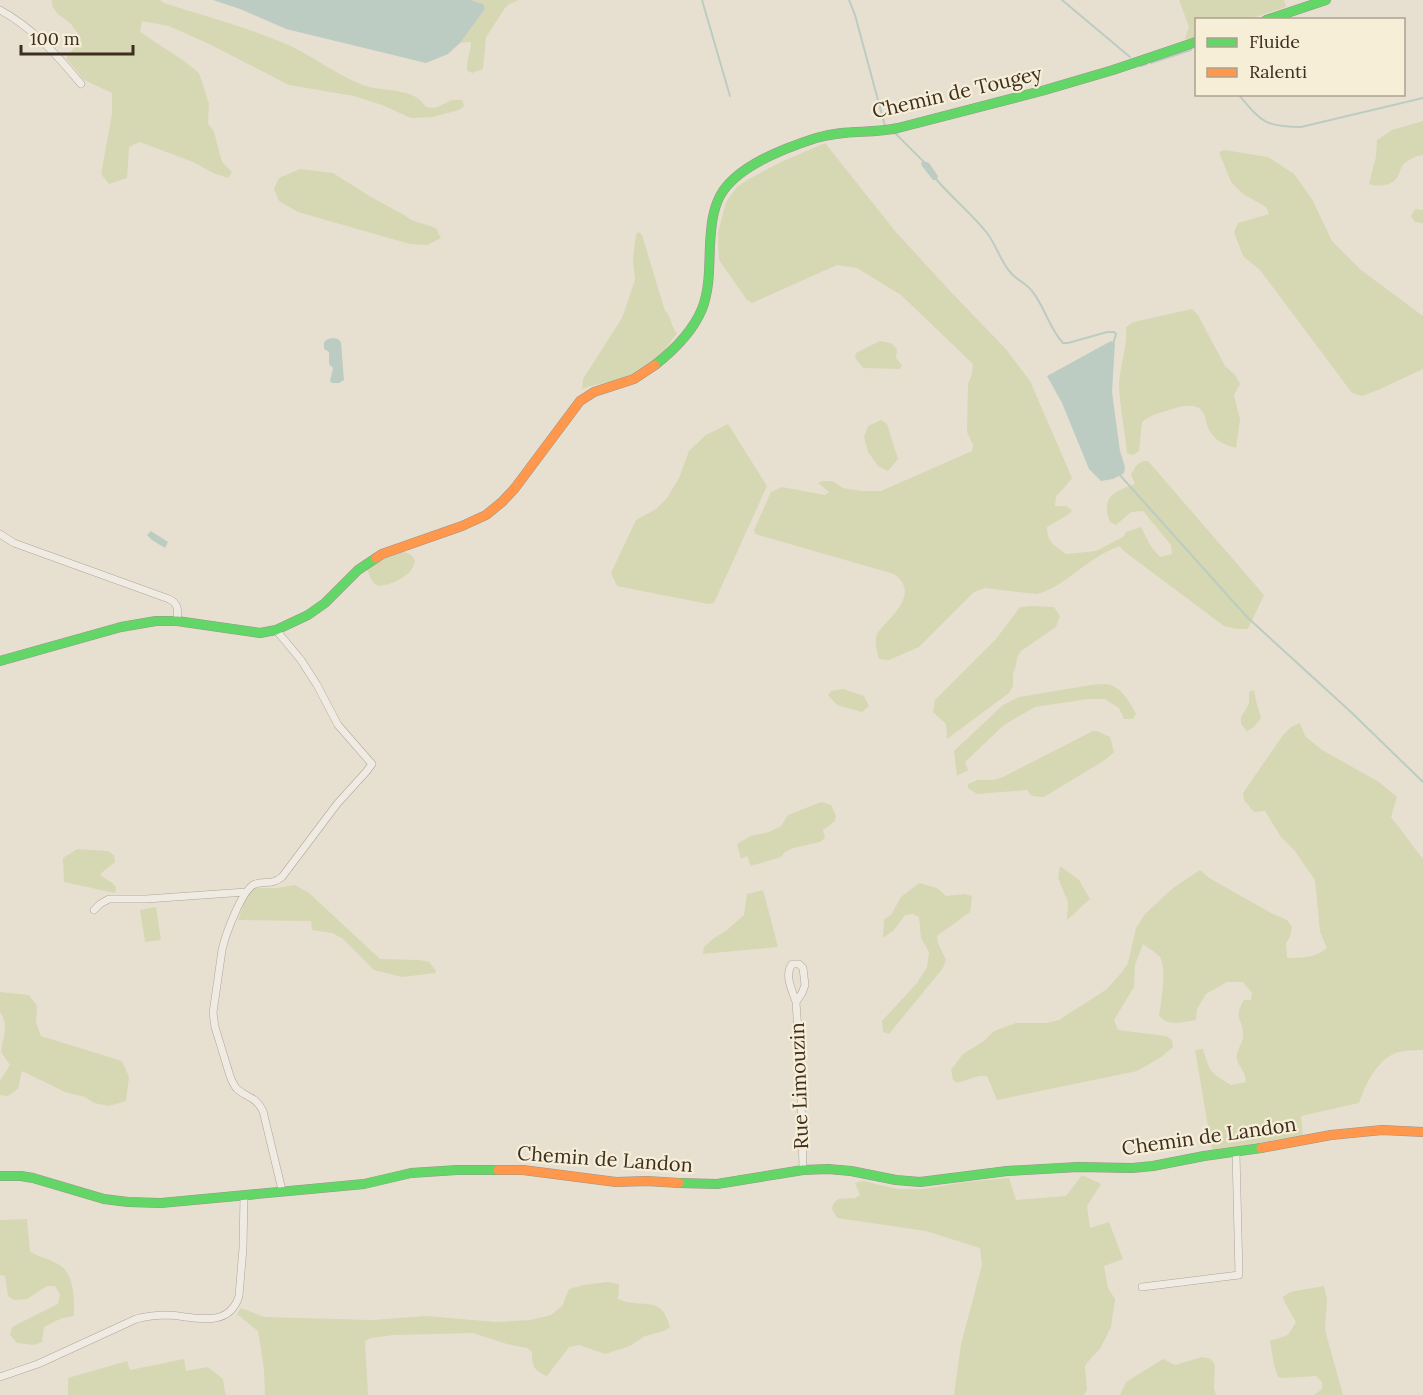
<svg xmlns="http://www.w3.org/2000/svg" width="1423" height="1395" font-family="Lora,serif">
  <style>
    .green { fill: #d6d7b3 }
    .water { fill: #bcccc2 }
    .lines { fill: none; stroke-linecap: round; stroke-linejoin: round }
    .stream { stroke: #bcccc2; stroke-width: 2 }
    .street-casing { stroke: #ada599; stroke-width: 8 }
    .fast-casing { stroke: #9c958a; stroke-width: 10 }
    .slow-casing { stroke: #9c958a; stroke-width: 10 }
    .street { stroke: #efebe3; stroke-width: 7 }
    .fast { stroke: #63d668; stroke-width: 9 }
    .slow { stroke: #ff974d; stroke-width: 9 }
    .labels { text-anchor: middle; stroke-width: 4.5; stroke-linejoin: round; paint-order: stroke }
    .street-label { font-size: 20px; fill: #3d2e20; stroke: #f7eed8 }
  </style>
  <rect width="100%" height="100%" fill="#e7e0d1"/>
  <path class="green" d="M52,0H160L164,3C205,16 247,27 286,44C313,56 336,75 363,85C384,93 413,86 426,107L435,108L452,100H462L464,106L459,110L432,117L411,118L382,105L354,96L289,85L209,44L169,26L142,21L140,32L184,61L199,73L209,104L208,123L214,132L222,162L232,172L228,178L213,173L193,162L140,142L129,147L127,178L109,184L101,174L112,114V93L84,80L66,58L77,44L78,34L71,24L57,13L52,6Z
    M471,0H519L509,4L505,8L486,37L483,69L472,73L467,70C466,60 471,52 471,42L460,43L485,9L479,2Z
    M1179,0H1284L1286,7L1249,19L1196,20V38L1191,40L1185,39L1189,27Z
    M1423,121V155C1416,156 1407,160 1402,166C1400,170 1399,176 1396,179C1390,186 1378,187 1369,184L1376,157L1377,140L1392,130Z
    M825,143L895,231L950,291L1005,348L1030,381L1072,478L1065,487L1056,496L1055,506H1066L1072,510L1069,514L1047,527C1047,542 1054,545 1066,554L1096,551L1123,537L1126,532L1141,527L1150,545L1160,557L1172,554L1171,545L1143,511L1131,512L1116,525L1110,522C1100,497 1115,491 1135,484L1131,474C1136,467 1138,460 1148,461L1264,595L1248,629H1237L1224,626L1125,552L1119,546C1110,550 1101,554 1093,560C1077,570 1055,591 1036,594L985,588L974,592L919,647L889,660L879,659C877,651 874,642 877,634C878,631 884,626 886,623C900,608 916,590 894,574L755,534L754,530L771,492L782,487L825,495L829,492L818,483L823,481H832L843,488L861,491H881L972,451L973,445L967,432L968,384L972,374L973,364L901,295L857,268L837,265L752,303L747,300L719,260L718,233L726,202L737,187L747,180L779,163Z
    M1224,150L1268,157L1294,174L1312,199L1332,241L1361,270L1423,316V369L1378,390L1362,396L1352,393L1260,270L1243,256L1234,232L1238,223L1269,214L1266,207L1243,194L1231,182L1219,152Z
    M300,169L333,173L371,197L404,215L411,220L436,228L441,238L427,245L410,244L298,212L279,201L274,189L279,178Z
    M1415,209L1423,210V223L1415,222L1411,216Z
    M639,232L642,235L665,311C672,316 670,326 677,333C664,352 650,369 628,377C613,383 597,383 582,389L583,379L622,318L635,280L633,259L636,234Z
    M1192,309L1198,315L1225,366L1235,375L1240,384L1234,395L1240,419L1236,448C1225,445 1215,441 1209,430C1207,426 1206,421 1205,417C1200,401 1184,406 1172,409C1160,413 1152,414 1142,422L1139,451L1133,455L1127,453C1125,431 1120,409 1119,387C1119,367 1128,347 1126,327L1132,323L1138,321Z
    M880,341L891,343L897,349L896,358L902,365L900,369L863,368L855,358L856,353Z
    M881,420L887,424L898,459L888,471L878,466L868,452L864,437L868,426Z
    M728,424L767,486L714,603L708,604L617,586L611,573L636,520L656,509L667,498L679,478L689,451L706,435Z
    M403,552C409,553 413,555 415,561C414,564 413,568 411,570C407,577 384,589 376,585C371,582 369,573 366,568L386,557Z
    M1032,606L1054,607L1060,616L1056,627L1021,651L1017,658L1016,665L1013,674V686L1009,693L947,739L946,724L933,712L935,700L996,639L1020,607Z
    M1091,685C1096,685 1105,683 1110,685C1122,688 1131,704 1136,714L1133,719H1124L1119,708L1105,699H1088L1035,707L1004,725L965,762L968,770L957,776L954,751L1003,705L1019,697Z
    M843,689L864,696L869,706L862,712L837,705L828,695L831,691Z
    M1254,690L1256,701L1261,718L1254,727L1247,731L1241,724V717L1249,704V692Z
    M1300,723L1305,736L1322,750L1379,782L1397,797L1391,817L1423,859V1050C1417,1050 1410,1050 1404,1051C1379,1054 1366,1083 1359,1103L1301,1116L1303,1136L1212,1150L1195,1050L1203,1049C1210,1073 1210,1072 1231,1085L1246,1082C1245,1070 1240,1069 1237,1060C1235,1052 1242,1045 1243,1037C1244,1019 1232,1019 1244,1000H1251L1252,993L1243,982H1227L1206,994L1197,1009L1196,1020C1183,1022 1169,1027 1159,1016C1161,1002 1168,967 1159,956C1155,952 1148,948 1143,944L1135,965L1134,987L1114,1020L1118,1030L1166,1036L1172,1040L1173,1047L1160,1058L1137,1071L997,1100L987,1076H979L957,1083L953,1080L951,1070L963,1054L984,1041L994,1031L1016,1023H1046L1059,1020L1107,989L1122,972L1128,963L1136,928L1145,914L1173,888L1200,870L1209,878L1273,914L1287,920L1292,927L1290,937L1286,943L1287,958C1302,958 1315,958 1327,948L1320,932L1315,880L1294,850L1281,837L1265,811L1254,812L1244,800L1243,793L1283,735L1291,727Z
    M1093,731H1097L1110,737L1114,752L1105,760L1044,797L1032,796L1027,790L977,794L968,788V784L978,780H993L1003,777Z
    M821,802L831,805L836,816L835,821L823,830L825,838L820,842L793,848L785,852L781,857L751,866L747,856L741,859L737,844L751,836L769,832L781,826L788,815Z
    M77,849L108,851L114,855L115,862L100,874C105,880 112,881 116,887L115,893L64,882L63,858Z
    M1060,866L1079,880L1090,899L1067,920L1068,902L1058,878Z
    M919,883L937,888L946,896L965,894L972,896L970,912L937,936L938,943L946,960L943,968L889,1034L883,1032L882,1021L917,983L927,967L929,952L921,938L919,917L913,914L905,915L894,930L883,938L884,919L891,915L901,897Z
    M295,885L309,893L380,959L420,960L429,962L436,971L435,973L402,977L374,970L342,938L332,933L312,930L311,921L238,920L247,895L253,888H277Z
    M763,890L778,947L703,954L704,947L714,938L726,931L744,915L747,894Z
    M156,907L161,940L145,942L140,910Z
    M0,992L29,995L37,1006L36,1022L41,1036L122,1061L129,1077L126,1101L109,1106L94,1103L85,1097L65,1092L22,1071L18,1089L8,1096L0,1095V1081L10,1065L1,1052C3,1038 9,1024 0,1012Z
    M1082,1175L1101,1184L1087,1206L1090,1228L1109,1222L1123,1259L1104,1266L1108,1288L1115,1299L1111,1327L1100,1349L1091,1358L1085,1366L1087,1390L1084,1395H954L961,1344L982,1265L980,1248L926,1231L837,1218L832,1209L833,1204L838,1199L855,1198L860,1195L855,1183L863,1181L898,1189H924L965,1182L1009,1178L1016,1200L1066,1196Z
    M27,1219L30,1252C40,1257 53,1260 61,1266C75,1276 74,1301 74,1316L62,1318L44,1327L42,1342L34,1345L17,1343L10,1335L12,1327L58,1304L60,1295L55,1286H47L27,1299L14,1300L8,1296L5,1276L0,1275V1220Z
    M607,1282L619,1284L618,1299C643,1310 661,1293 670,1327L664,1331L645,1336L630,1346L605,1354L579,1345L569,1347L547,1376C533,1370 532,1366 532,1352L527,1348L507,1344L473,1333L394,1335L371,1338L365,1341L368,1395H265L264,1369L258,1331L237,1314L241,1308L264,1317L373,1320L426,1316L496,1322L530,1320L551,1315L562,1306L569,1289L584,1285Z
    M1324,1286L1327,1299L1325,1330L1343,1395H1314L1322,1389V1382L1316,1376L1284,1378L1278,1377L1274,1365L1270,1341L1288,1335L1296,1322L1285,1303L1283,1297L1290,1292Z
    M1202,1357L1211,1359L1215,1365L1214,1389L1216,1395H1120L1126,1382L1163,1359L1175,1365Z
    M184,1359L186,1371L208,1367L223,1379L225,1392L226,1395H68V1378L127,1361L130,1370Z"/>
  <path class="water" d="M213,0H471L483,4L485,9L460,43L448,54L426,63L286,29L240,9Z
    M923,161L929,163L938,176L937,180H933L922,166L921,163Z
    M333,338L338,339L341,342L344,380L339,383H332L330,381L333,368L329,364V352L324,349V342L328,339Z
    M1111,341L1115,343L1112,392L1120,451L1125,467L1124,473L1113,479L1101,481L1089,469L1062,403L1047,376Z
    M151,531L168,542L165,548L152,540L147,535Z"/>
  <g class="lines">
    <path class="stream" d="M702,0L730,96
      M849,0L855,15L885,126
      M1062,0L1130,57
      M1151,63L1191,50
      M1141,66L1147,64
      M1238,94C1261,121 1264,127 1301,127L1423,98
      M894,132L924,162
      M936,179C952,198 972,214 987,233C997,246 1000,261 1011,273C1017,280 1027,284 1032,291C1045,307 1049,328 1063,343H1068L1107,332H1114L1116,334L1113,344
      M1118,473L1247,617L1352,713L1423,782"/>
    <defs>
      <path id="street" d="M0,10C32,27 58,56 81,84
        M0,534L14,543L169,599C179,604 178,610 177,621
        M276,630L301,660L317,685L338,725L372,764L366,772L337,804L282,877C272,885 266,881 255,884C242,889 225,936 222,950L213,1013L215,1027L230,1076C232,1081 234,1086 237,1089C249,1099 255,1096 263,1111L282,1190
        M94,910L100,904L109,899H146L246,892
        M796,1002C792,990 784,975 792,964H799L803,968L805,985L802,993L796,1002L800,1060L803,1170
        M1142,1287L1239,1275L1236,1153
        M0,1377L38,1364L136,1319C147,1316 158,1315 169,1315C195,1317 229,1329 239,1296L243,1248L244,1195"/>
      <path id="fast" d="M1266,20L1326,0
        M655,365C674,350 693,331 702,309C710,289 709,266 710,245C711,229 712,211 720,196C736,166 785,148 816,138C845,129 870,134 898,128L1045,90L1113,70L1196,42
        M0,661L121,627L156,621H177L260,633L276,630L308,615L325,603L358,570L376,558
        M0,1176H21L33,1178L104,1199L128,1202L161,1203L364,1184L411,1173L457,1170H498
        M679,1183L717,1184L803,1170L828,1169L851,1171L896,1180L920,1182L1007,1171L1078,1167L1132,1168L1153,1166L1204,1156L1261,1148"/>
      <path id="slow" d="M376,558L382,554L462,526L486,515L502,502L515,488L580,401L594,392L634,379L655,365
        M1261,1148L1331,1135L1382,1130L1423,1132
        M498,1170H523L616,1182L647,1181L679,1183"/>
    </defs>
    <use href="#street" class="street-casing"/>
    <use href="#fast" class="fast-casing"/>
    <use href="#slow" class="slow-casing"/>
    <use href="#street" class="street"/>
    <use href="#fast" class="fast"/>
    <use href="#slow" class="slow"/>
  </g>
  <g class="labels">
    <g class="street-label">
      <text transform="translate(957 92) rotate(-13)" y="7">Chemin de Tougey</text>
      <text transform="translate(799 1086) rotate(-92)" y="7">Rue Limouzin</text>
      <text transform="translate(1209 1136) rotate(-8)" y="7">Chemin de Landon</text>
      <text transform="translate(605 1159) rotate(4)" y="7">Chemin de Landon</text>
    </g>
  </g>
  <rect x="1195" y="18" width="210" height="78" fill="#f7eed8" stroke="#ada18e" stroke-width="1.5"/>
  <rect x="1207" y="38" width="30" height="9" fill="#63d668" stroke="#ada18e" stroke-width="1.5"/>
  <text x="1249" y="48" font-size="18" fill="#3d2e20">Fluide</text>
  <rect x="1207" y="68" width="30" height="9" fill="#ff974d" stroke="#ada18e" stroke-width="1.5"/>
  <text x="1249" y="78" font-size="18" fill="#3d2e20">Ralenti</text>
  <path d="M21 45v9h112v-9" fill="none" stroke="#3d2e20" stroke-width="3"/>
  <text x="30" y="45" font-size="18" fill="#3d2e20" stroke="#f7eed8" stroke-width="4.5" paint-order="stroke">100 m</text>
</svg>
